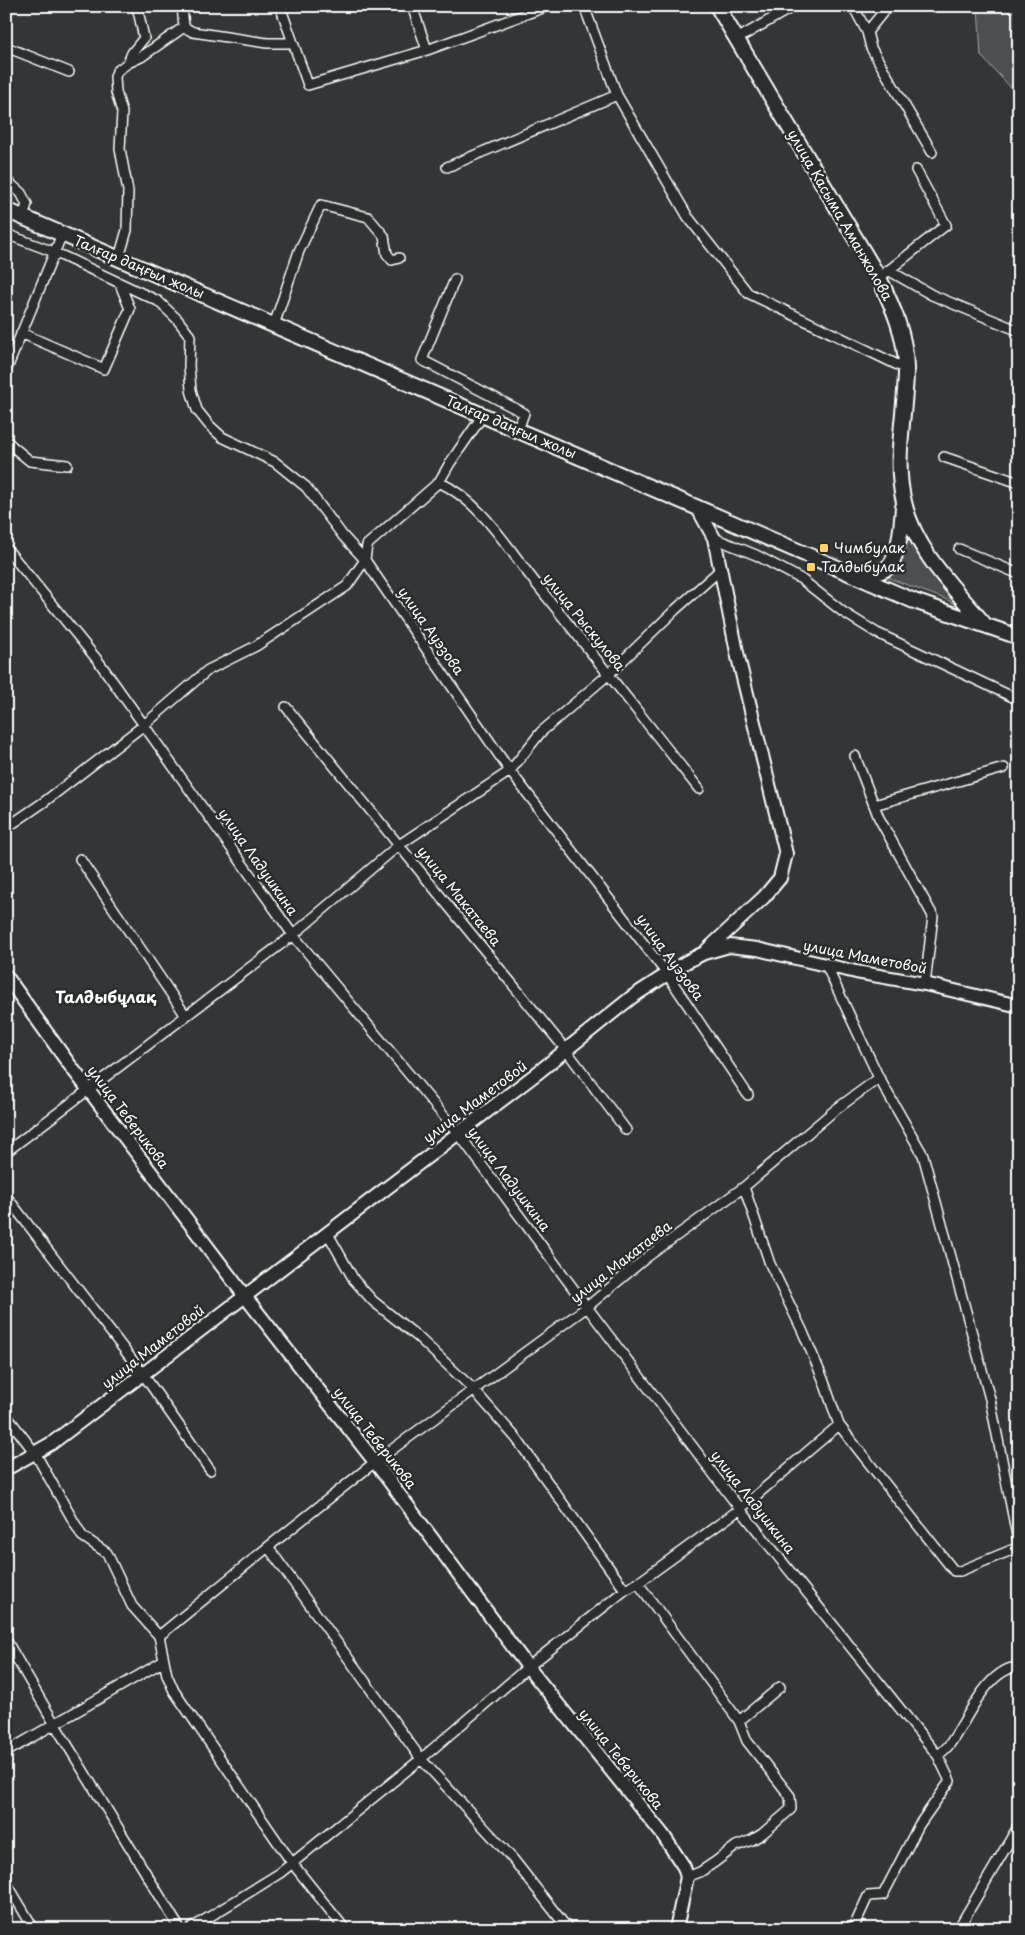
<svg xmlns="http://www.w3.org/2000/svg" width="1025" height="1935" font-family="'Playpen Sans',sans-serif">
  <style>
    .green { fill: #4c4f50; stroke: #a6a7a8 }
    .lines { fill: none; stroke-linecap: round; stroke-linejoin: round }
    .street-casing { stroke: #fff; stroke-width: 12 }
    .secondary-casing { stroke: #fff; stroke-width: 16 }
    .primary-casing { stroke: #fff; stroke-width: 18 }
    .street { stroke: #2a2d2e; stroke-width: 9 }
    .secondary { stroke: #2a2d2e; stroke-width: 12 }
    .primary { stroke: #2a2d2e; stroke-width: 14 }
    .poi-dot { fill: #ffd166; stroke: #2a2d2e; stroke-width: 2 }
    .labels { text-anchor: middle; stroke-width: 5; stroke-linejoin: round; paint-order: stroke }
    .street-label { font-size: 14px; fill: #fff; stroke: #2a2d2e }
    .poi-label { font-size: 14px; fill: #fff; stroke: #2a2d2e; text-anchor: start }
    .quarter-label { font-size: 16px; font-weight: bold; fill: #fff; stroke: #2a2d2e }
  </style>
  <rect width="100%" height="100%" fill="#333536"/>
  <filter id="ink" filterUnits="userSpaceOnUse"><feTurbulence type="fractalNoise" baseFrequency=".02" numOctaves="2"/><feDisplacementMap in="SourceGraphic" scale="10" xChannelSelector="R" yChannelSelector="G"/><feConvolveMatrix kernelMatrix="1 2 1 2 8 2 1 2 1" color-interpolation-filters="sRGB"/></filter>
  <g filter="url(#ink)">
    <path class="green" d="M978,6H1019V96L981,56Z
      M908,539L950,596L967,611L950,601L886,577L901,564Z"/>
    <g class="lines">
      <defs>
        <path id="street" d="M182,6L184,27L193,32L267,43H292
          M280,6L308,85L427,50L548,6
          M412,6L427,50
          M584,6L617,95L688,217L748,293L906,369
          M853,6L867,32L871,48L932,152
          M867,32L888,6
          M737,39L794,6
          M6,47L69,72
          M128,63L132,53L144,38L137,6
          M447,167L617,95
          M6,180L21,193L27,204L23,217
          M6,234L54,252L158,301L177,319L190,336L189,366L191,390L197,410L209,425L222,437L275,462L306,487L343,536L365,560L510,771L667,974L748,1095
          M119,258L127,230L128,191L120,149L122,112L116,92L115,77L117,71L128,63L141,57L184,27
          M888,270L932,295L1019,331
          M879,278L946,225L916,170
          M455,279L422,360L524,413L518,430
          M274,325L299,251L321,205L368,217L384,236L387,254L392,260L399,258
          M21,333L104,369L130,309L120,284
          M6,371L62,234
          M6,440L13,447L30,461L67,465
          M944,457L1019,483
          M439,482C483,503 508,549 538,586C592,653 645,721 699,789
          M714,538L756,555L801,579L843,612L877,633L1019,700
          M6,548L99,662L293,935L458,1133L587,1307L740,1509L938,1756L950,1781L919,1825L883,1895L868,1896L853,1929
          M959,549L1019,574
          M286,707L566,1050L626,1130
          M855,756L879,818L933,916L925,984
          M874,805L1004,768
          M6,828L44,802L144,725L208,670L256,646L347,586L365,560L367,545L439,482L450,463L483,415
          M80,859L186,1016
          M826,965L879,1078L923,1155L990,1399L1019,1546
          M6,1152L293,935L399,845L510,771L541,732L609,674L675,610L720,570
          M744,1187L770,1264L802,1330L823,1379L839,1425L954,1571H960L1019,1547
          M6,1196L143,1374L210,1470
          M327,1232L354,1280L373,1301L418,1337L473,1389L516,1438L625,1590
          M6,1415L35,1453L82,1536L107,1553L132,1606L159,1636
          M268,1547L159,1636L167,1675L174,1691L292,1863L345,1929
          M638,1583L739,1721L747,1741L790,1796L791,1809L762,1834L752,1840L736,1846L715,1862L700,1872L687,1877
          M6,1640L54,1723L180,1929
          M739,1721L780,1687
          M6,1752L164,1661
          M938,1756C941,1752 946,1749 949,1745C966,1723 987,1667 1019,1667
          M6,1882L34,1929
          M190,1929L280,1873L421,1759L528,1667L625,1590L638,1583L740,1509L839,1425
          M568,1929L513,1859L421,1759L268,1547L375,1462L587,1307L647,1257L744,1187L835,1110L879,1078
          M958,1929L1019,1825"/>
        <path id="secondary" d="M697,507L714,538L738,657L786,854L780,878L764,897L707,950
          M6,976L69,1064L244,1295L375,1462L528,1667L663,1835L684,1867L687,1877L676,1929
          M6,1469L52,1443L143,1374L536,1074L632,997L686,962L704,953L729,946L757,949L856,972L925,984L1019,1006"/>
        <path id="primary" d="M717,6L879,278C893,307 906,336 906,369C906,412 893,459 904,502C915,551 954,588 985,625
          M6,210L914,601L1019,637
          M856,576C867,575 878,574 887,568C899,559 902,522 903,507"/>
      </defs>
      <use href="#street" class="street-casing"/>
      <use href="#secondary" class="secondary-casing"/>
      <use href="#primary" class="primary-casing"/>
      <use href="#street" class="street"/>
      <use href="#secondary" class="secondary"/>
      <use href="#primary" class="primary"/>
    </g>
  </g>
  <g class="poi-dot">
    <rect x="819" y="543" width="10" height="10" rx="2.5"/>
    <rect x="806" y="562" width="10" height="10" rx="2.5"/>
  </g>
  <g class="labels">
    <g class="street-label">
      <text transform="translate(840 215) rotate(60)" y="5">улица Касыма Аманжолова</text>
      <text transform="translate(139 267) rotate(23)" y="5">Талғар даңғыл жолы</text>
      <text transform="translate(511 427) rotate(23)" y="5">Талғар даңғыл жолы</text>
      <text transform="translate(584 622) rotate(51)" y="5">улица Рыскулова</text>
      <text transform="translate(431 631) rotate(55)" y="5">улица Ауэзова</text>
      <text transform="translate(258 862) rotate(55)" y="5">улица Ладушкина</text>
      <text transform="translate(459 896) rotate(51)" y="5">улица Макатаева</text>
      <text transform="translate(670 957) rotate(54)" y="5">улица Ауэзова</text>
      <text transform="translate(865 957) rotate(11)" y="5">улица Маметовой</text>
      <text transform="translate(475 1102) rotate(-37)" y="5">улица Маметовой</text>
      <text transform="translate(128 1117) rotate(53)" y="5">улица Теберикова</text>
      <text transform="translate(509 1179) rotate(53)" y="5">улица Ладушкина</text>
      <text transform="translate(621 1262) rotate(-38)" y="5">улица Макатаева</text>
      <text transform="translate(153 1347) rotate(-38)" y="5">улица Маметовой</text>
      <text transform="translate(375 1438) rotate(52)" y="5">улица Теберикова</text>
      <text transform="translate(753 1502) rotate(52)" y="5">улица Ладушкина</text>
      <text transform="translate(621 1759) rotate(51)" y="5">улица Теберикова</text>
    </g>
    <g class="poi-label">
      <text x="834" y="553">Чимбулак</text>
      <text x="821" y="572">Талдыбулак</text>
    </g>
    <g class="quarter-label">
      <text x="106" y="1003">Талдыбұлақ</text>
    </g>
  </g>
  <rect width="1025" height="1935" fill="none" stroke="#2a2d2e" stroke-width="25"/>
  <rect x="12" y="12" width="1000" height="1910" fill="none" stroke="#fff" stroke-width="2" filter="url(#ink)"/>
</svg>
